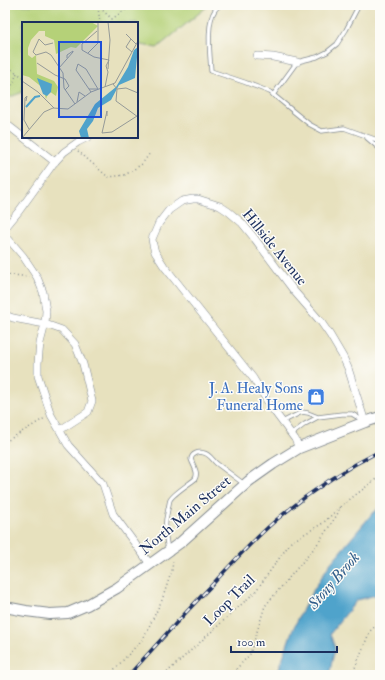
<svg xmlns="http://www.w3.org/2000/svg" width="385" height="680" font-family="'IM FELL Double Pica',serif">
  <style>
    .green { fill: #b5d178; stroke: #68806b }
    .water { fill: #50a3cb; stroke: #366994 }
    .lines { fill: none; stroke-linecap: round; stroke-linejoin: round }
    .lane-casing { stroke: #81888e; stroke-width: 5 }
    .street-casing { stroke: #81888e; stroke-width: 8 }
    .secondary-casing { stroke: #81888e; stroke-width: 12 }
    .path { stroke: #81888e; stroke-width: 1.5; stroke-dasharray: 1 3; stroke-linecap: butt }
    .lane { stroke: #fff; stroke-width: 3.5 }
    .street { stroke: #fff; stroke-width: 7 }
    .secondary { stroke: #fff; stroke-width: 10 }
    .rail-casing { stroke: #1b2f5e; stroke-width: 3.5 }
    .rail { stroke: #fdfcf7; stroke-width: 2; stroke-dasharray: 6; stroke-linecap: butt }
    .labels { text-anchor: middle; stroke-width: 3; stroke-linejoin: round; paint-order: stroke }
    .street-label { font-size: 15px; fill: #1b2f5e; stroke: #fdfcf7 }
    .shop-label { font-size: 15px; fill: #366cbe; stroke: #fdfcf7; text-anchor: end }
    .water-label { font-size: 16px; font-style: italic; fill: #305d8a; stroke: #fdfcf7 }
    .inset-river { fill: none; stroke: #50a3cb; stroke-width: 2 }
    .inset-road { fill: none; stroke: #959a98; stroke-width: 1 }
    .view { fill: #1d4ed8; fill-opacity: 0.15; stroke: #1d4ed8; stroke-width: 2 }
    .inset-edge { fill: none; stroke: #1b2f5e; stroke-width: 2 }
  </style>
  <rect width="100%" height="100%" fill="#fdfcf7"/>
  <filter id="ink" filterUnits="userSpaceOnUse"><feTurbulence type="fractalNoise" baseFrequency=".025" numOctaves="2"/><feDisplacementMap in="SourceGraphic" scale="8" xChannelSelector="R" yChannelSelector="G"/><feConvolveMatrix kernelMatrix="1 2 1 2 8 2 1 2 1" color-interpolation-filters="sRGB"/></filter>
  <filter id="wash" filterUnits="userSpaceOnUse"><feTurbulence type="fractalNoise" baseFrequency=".012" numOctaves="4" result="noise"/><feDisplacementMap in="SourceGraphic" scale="16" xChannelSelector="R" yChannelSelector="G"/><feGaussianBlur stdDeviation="0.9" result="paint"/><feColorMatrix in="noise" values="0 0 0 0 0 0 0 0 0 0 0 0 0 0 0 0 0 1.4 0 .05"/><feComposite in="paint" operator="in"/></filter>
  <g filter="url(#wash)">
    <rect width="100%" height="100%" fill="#e7e1be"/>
    <path class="green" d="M5,5H209L157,48L137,44V23H23V92L5,99Z"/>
    <path class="water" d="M380,507V594L357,600L330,634L335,648L329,675H276L279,669L292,631L308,599L329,565L371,515Z"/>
  </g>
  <g filter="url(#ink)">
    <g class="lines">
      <defs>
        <path id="lane" d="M220,5C218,7 216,8 215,10C206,23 210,55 211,71L244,82L270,92L293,111L309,124L322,131L344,128L380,141
          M273,95L297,62L317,57L327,52L337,44L346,30L359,5
          M367,138L380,149
          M282,422L302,412L308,413L318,417
          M292,434L305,424L318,417L342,414H352L362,420
          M168,550C165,534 164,525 168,509C169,506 169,502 170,500C173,494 189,484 195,479C199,472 193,466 191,459C192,454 198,451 204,453C209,454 212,459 216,463C225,470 235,477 244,484"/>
        <path id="street" d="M257,56L273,57L297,62
          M5,123L55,162
          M5,228L19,211L53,164L64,152L78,142L88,137
          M5,235L23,256L37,277L43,292L46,311L45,324L40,343L38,363V376L51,415L68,445L103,484L113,514L150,564
          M5,315L13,318L45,324L62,330L75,344L83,364L92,401L88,412L60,430
          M299,448L295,439L271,407L253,378L164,266L155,252L153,245L152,239L159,223L169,210L182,201L193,199H198L220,206L229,212L242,223L255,239L294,291L321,322L330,335L343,357L348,368L365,422"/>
        <path id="secondary" d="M5,607L26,611L50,614L68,613L87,605L117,588L181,542L249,481L273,464L299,448L365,422L380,417"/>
      </defs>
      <use href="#lane" class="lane-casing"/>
      <use href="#street" class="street-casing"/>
      <use href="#secondary" class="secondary-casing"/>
      <path class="path" d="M97,5L112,19
        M98,7L100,23
        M110,23L112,19L132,5
        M5,65L17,73
        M5,104L17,73L23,77
        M78,151L108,177L125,175L142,164L150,153
        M5,274L29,277
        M5,442L45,418
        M340,507L380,476
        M109,675L143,639L162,600L172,570L173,559
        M164,675L255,592L291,542L323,523L340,507L337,515L316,546L265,606L250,654L231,675
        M352,675L370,631L380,622"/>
      <use href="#lane" class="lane"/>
      <use href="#street" class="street"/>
      <use href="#secondary" class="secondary"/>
      <defs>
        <path id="rail" d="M129,675C156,645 183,615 211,586C231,564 252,541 275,521C307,494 342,470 380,451"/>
      </defs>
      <use href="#rail" class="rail-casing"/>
      <use href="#rail" class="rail"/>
    </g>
  </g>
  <defs>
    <symbol id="shop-square" viewBox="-11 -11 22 22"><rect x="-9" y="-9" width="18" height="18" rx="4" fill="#3f7fe0" stroke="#fdfcf7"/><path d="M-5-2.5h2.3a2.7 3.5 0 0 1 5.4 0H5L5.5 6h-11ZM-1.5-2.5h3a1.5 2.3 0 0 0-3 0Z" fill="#fff"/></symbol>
  </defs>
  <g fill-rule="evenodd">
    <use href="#shop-square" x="306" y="387" width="20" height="20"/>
  </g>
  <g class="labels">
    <g class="street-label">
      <text transform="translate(275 247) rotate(51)" y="5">Hillside Avenue</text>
      <text transform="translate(185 515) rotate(-40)" y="5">North Main Street</text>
      <text transform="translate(229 600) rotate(-45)" y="5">Loop Trail</text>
    </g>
    <g class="shop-label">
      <text x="303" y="393">J. A. Healy Sons<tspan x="303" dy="17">Funeral Home</tspan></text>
    </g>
    <g class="water-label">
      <text transform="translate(333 580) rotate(-49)" y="6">Stony Brook</text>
    </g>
  </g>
  <g transform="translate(22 22)">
    <rect width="116" height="116" fill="#e7e1be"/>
    <path d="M0,0H69L76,4L54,26L49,25L34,32L32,18L23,14V9H17L9,18L6,26V33L10,36L14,33L15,52L32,59L36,65L34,74L27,69L24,77L21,66L7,55L0,53Z" fill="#b5d178"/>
    <path d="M116,25L113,56L97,63L89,78L76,86L71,99L65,107L67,116H59L57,109L73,82L94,65L106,45L112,28ZM15,56L30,62L29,70L25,74L21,72Z" fill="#50a3cb"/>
    <path class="inset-river" d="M4,85L13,75L18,74"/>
    <path class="inset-road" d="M86,0L88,18L86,47M75,9L60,22V28L72,35L87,38L84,44L86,50L83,65M104,12L114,22M109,17L104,25L110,30M31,21L23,23L17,17L11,30L14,33L24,30L29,33L41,51L42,66L53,82M66,31L76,21V0M15,41L33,53L43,57L47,64L43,68M37,46L51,30V29L45,33V36M0,59L16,70L32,86M91,62L95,67L104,66L116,71M67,67H76L64,47L56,42L54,48L69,70M95,67L94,79L116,95M4,79L5,74L3,76L2,98L7,107M55,80L57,70L63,74M85,94V89L80,111L90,110L115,94M0,116L22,90L31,86L46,87L69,70L93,61L116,19"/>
    <path class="view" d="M37,20H79V95H37Z"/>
    <rect width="116" height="116" class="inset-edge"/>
  </g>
  <rect width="385" height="680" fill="none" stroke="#fdfcf7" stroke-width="20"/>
  <path d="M231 646v6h106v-6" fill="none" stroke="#1b2f5e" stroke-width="2"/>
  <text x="237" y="646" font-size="12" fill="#1b2f5e" stroke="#fdfcf7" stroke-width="3" paint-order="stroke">100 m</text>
</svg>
